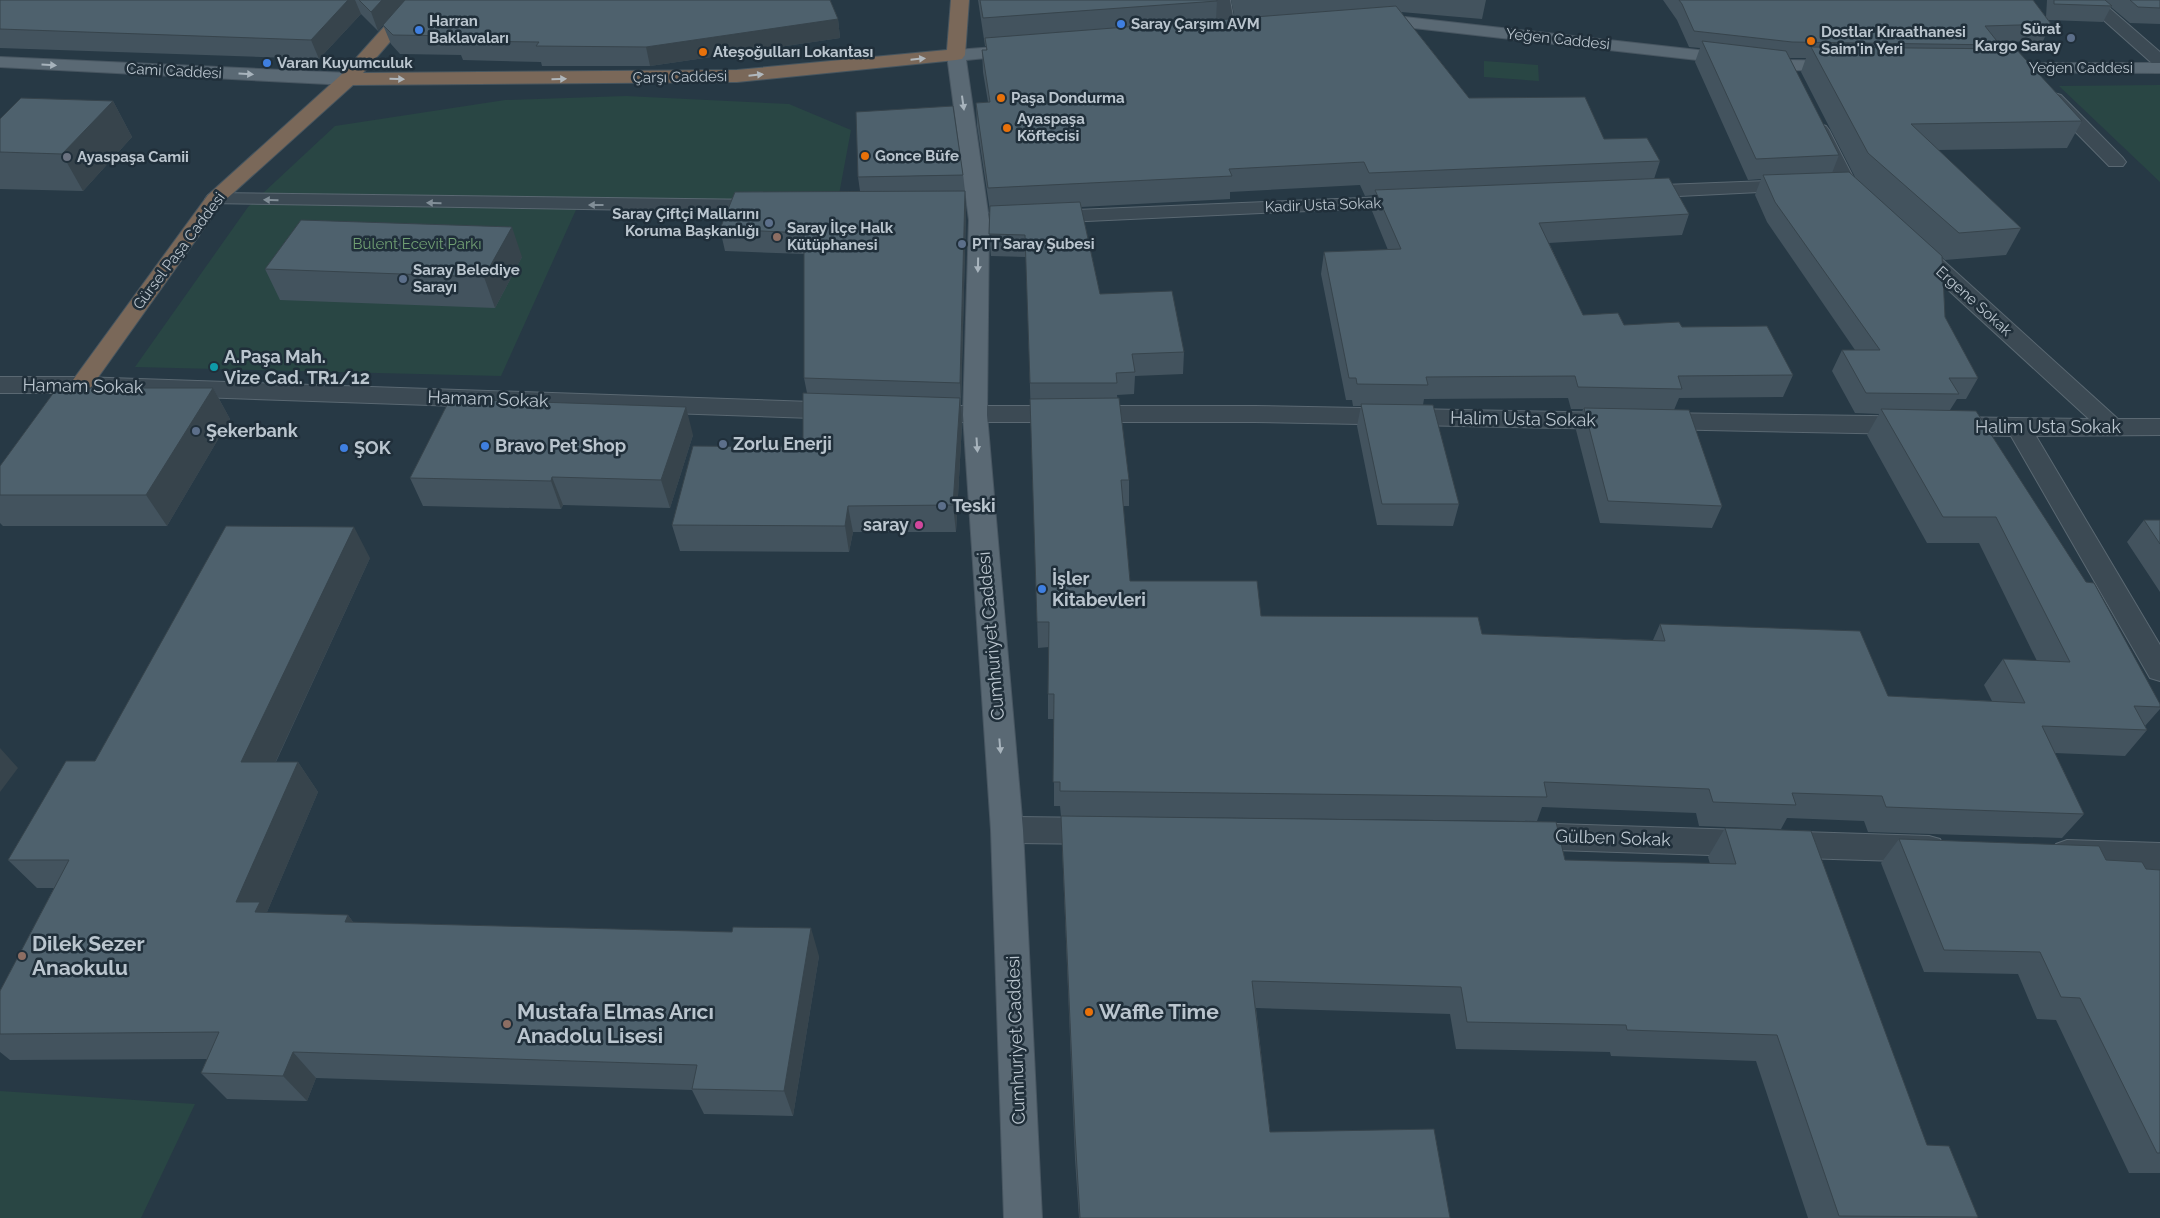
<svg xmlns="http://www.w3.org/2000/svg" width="2160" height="1218" font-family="Raleway,sans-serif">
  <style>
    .green { fill: #294644 }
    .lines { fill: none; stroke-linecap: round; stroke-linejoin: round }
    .minor-casing { stroke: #5a6872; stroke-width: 2 }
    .major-casing { stroke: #485661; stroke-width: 2 }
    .highway-casing { stroke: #46555f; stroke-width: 2 }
    .minor { fill: #3c4a54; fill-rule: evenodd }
    .major { fill: #5a6974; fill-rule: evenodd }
    .highway { fill: #7a6859; fill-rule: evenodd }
    .wall { fill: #43535e; fill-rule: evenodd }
    .shaded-wall { fill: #37444c }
    .building { fill: #4e616d; stroke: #37444c }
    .oneway { fill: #b0b7bc }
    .oneway2 { fill: #a7b3bc }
    .oneway3 { fill: #818e97 }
    .shop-dot { fill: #3f7fe0; stroke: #202f3a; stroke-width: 2 }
    .service-dot { fill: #5c6f8a; stroke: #202f3a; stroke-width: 2 }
    .food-dot { fill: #e8710a; stroke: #202f3a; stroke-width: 2 }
    .worship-dot { fill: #6b7280; stroke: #202f3a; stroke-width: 2 }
    .education-dot { fill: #8d6e63; stroke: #202f3a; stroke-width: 2 }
    .culture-dot { fill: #0f9aa8; stroke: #202f3a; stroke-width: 2 }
    .hotel-dot { fill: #d1479c; stroke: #202f3a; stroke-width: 2 }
    .labels { text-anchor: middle; stroke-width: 5; stroke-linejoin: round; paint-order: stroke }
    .far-poi-label { font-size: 15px; font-weight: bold; fill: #bac5ce; stroke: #202f3a; text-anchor: start }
    .far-street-label { font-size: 15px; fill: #bac5ce; stroke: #202f3a }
    .far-park-label { font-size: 15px; fill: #709f73; stroke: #202f3a }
    .poi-label { font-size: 18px; font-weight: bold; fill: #bac5ce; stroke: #202f3a; text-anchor: start }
    .street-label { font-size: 18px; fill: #bac5ce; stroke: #202f3a }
    .near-poi-label { font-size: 21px; font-weight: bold; fill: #bac5ce; stroke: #202f3a; text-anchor: start }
  </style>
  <rect width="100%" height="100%" fill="#273945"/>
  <path class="green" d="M1484,61L1538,65L1539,81L1484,77Z
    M2160,85V182L2059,86Z
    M626,96L789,104L851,130L838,200L580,201L501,376L135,367L248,207L335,126L505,100Z
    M0,1091L195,1104L141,1218H0Z"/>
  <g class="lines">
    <defs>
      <path id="minor" d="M1212,0H1230L1236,34L1233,38H1221L1218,34Z
        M2081,0H2100L2160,52V66L2154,65Z
        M2054,93L2061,95L2123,158L2126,162L2123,166H2109L2047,103L2045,99L2047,95Z
        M1819,124L1826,126L1829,130L1855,181L1874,200L1871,204C1841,212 1820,152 1809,130L1812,126Z
        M1795,180L1802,182L1805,186L1802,190L1638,198L1631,196L1628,192L1631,188L1638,186Z
        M215,193L766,200L773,202L776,206L773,210L766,212L208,203L205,199L208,195Z
        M1410,196L1417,198L1420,202L1417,206L979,226L972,224L969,220L972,216L979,214Z
        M1916,242L1924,243L2118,419H2160V435L2036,436L2160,645V681L2150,678L2011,436L1657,429L1648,427L1645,421L1648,415L1657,413L2089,419L1908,253L1905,248L1908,243Z
        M0,377H81L841,403L850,405L853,411L850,417L841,419L81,393H0Z
        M924,406H1254L1616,413L1625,415L1628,421L1625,427L1616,429L1254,422H924L915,420L912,414L915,408Z
        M1007,817L1099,818L1110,822L1115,831L1110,840L1099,844L1007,843L996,839L991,830L996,821Z
        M1522,823L1929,836L1940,839L1945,849L1940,859L1929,862L1522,849L1511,845L1506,836L1511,827Z
        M2067,840L2160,843V871L2067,868L2056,864L2051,854L2056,844Z"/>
      <path id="major" d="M1396,16L1786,60L1841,61L1847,62L1850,66L1847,70L1841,71L1786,70L1396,26L1366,27L1363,23L1366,19Z
        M1020,45L1026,46L1029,50L1026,54L966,60L989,220L987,415L1023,830L1042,1218H1004L991,830L963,415L969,220L947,55L950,51L956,50Z
        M0,57L348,73L355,75L357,79L355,83L348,85L0,67Z
        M1997,63H2160V73L1991,72L1988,68L1991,64Z"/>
      <path id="highway" d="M408,0H426L363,73L737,70L947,50L951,0H969L965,55L962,59L956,60L737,82L353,85L222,203L89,390L63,421L54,423L45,421L42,415L45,409L73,380L208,195L341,75Z"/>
    </defs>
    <use href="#minor" class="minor-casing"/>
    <use href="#major" class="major-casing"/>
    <use href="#highway" class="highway-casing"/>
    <use href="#minor" class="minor"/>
    <use href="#major" class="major"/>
    <use href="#highway" class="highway"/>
  </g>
  <path class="wall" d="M0,0H830L838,19L840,38L650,66H542L541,62L463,60L461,55L400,54L391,44L383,25L378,31L361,14L319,59L0,48Z
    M978,0H1217L1216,20L1235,19L1231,0H1486L1482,19L1401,12L1469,98L1604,139L1660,161L1654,179L1689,214L1682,235L1549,243L1583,315L1624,325L1682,327L1793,375L1783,397L1679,398L1674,410L1722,506L1712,528L1600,523L1576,430L1583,409H1571L1568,398L1424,399L1423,405L1459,504L1453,526L1377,525L1357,426L1361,406H1353L1352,400H1346L1321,274L1324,252L1388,250L1372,211L1375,195L1365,196L1360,185L1230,192V199L1081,207L1100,294L1184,352L1183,374L1135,376L1134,394L1117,395L1129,480V506H1123L1130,581L1261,616L1482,634L1653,640L1660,624L1888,696L1992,701L1984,685L2003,659L2037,661L1979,543H1927L1867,435L1879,414L1855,413L1832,371L1842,350H1855L1767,222L1755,195L1761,179L1748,180L1695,62L1700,48L1689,47L1677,20L1663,0H2033L2046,17L2047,0H2160V24L2130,23L2111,7L2103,22L2048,20L2051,24L2043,41L1998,42L2000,45L1998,49L2082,121L2067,148L1938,150L2021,228L2006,255L1945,260L1942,257L1945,317L1978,378L1966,399H1957L1950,410L2160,704V709L2145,726L2147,730L2125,756L2055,753L2084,814L2062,838L1868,832L1864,821L1787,818L1781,829L1699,826L1696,813L1542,807L1537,821L1061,816L1060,806H1054V719H1048V694L1049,647L1038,648L1026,257L991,256L989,234L990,211L977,126L976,103L988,102L983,72L982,50H986V46H985ZM1789,58H1806L1801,72L1855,177L1832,173L1839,155Z
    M113,101L132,137L83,191L0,189V119Z
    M963,175L966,212L961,405H960L962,424L956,532H853L849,552L680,551L672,525L803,447L807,393L804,378V254L725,251L720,229L860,191L858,177Z
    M522,257L495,308L280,300L265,269Z
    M213,388L230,419L167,526H3L0,523V466Z
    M693,435L670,508L563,505L561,509L423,506L410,478Z
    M2144,520H2160V592L2127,542Z
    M370,558L276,762H298L318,792L267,912L268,913L348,915L353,922L819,956L793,1116L704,1114L692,1090L316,1078L307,1101L227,1099L201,1073L207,1059L10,1060L0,1052V991L54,888H37L8,860L95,761Z
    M1061,816L1565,860L1710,864L1708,857L1725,828L1927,1145L1978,1217L1976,1218H1808L1756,1061L1611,1056L1610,1052L1456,1049L1450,1014L1256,1008L1270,1132L1450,1218H1079L1075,1159L1062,846Z
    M1899,839L2106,860L2146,869L2160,870V1173H2129L2056,1020L2037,1019L2018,974L1924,972L1881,863Z"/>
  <path class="shaded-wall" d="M348,0H355L361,14L319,59L311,40Z
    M382,0H406L378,31L371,12Z
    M838,19L840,38L650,66L646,47Z
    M113,101L132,137L83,191L62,154Z
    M965,191L966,212L961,405L960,383Z
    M512,227L522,257L495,308L484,277Z
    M213,388L230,419L167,526L146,495Z
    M960,398L962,424L956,532L953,505Z
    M686,407L693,435L670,508L661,480Z
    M552,477L563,505L561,509L551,481Z
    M848,506L853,532L849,552L845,526Z
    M354,527L370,558L262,791L241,762Z
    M0,748L18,768L0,792Z
    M298,762L318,792L267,912L282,930L236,902Z
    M348,915L368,943L345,922Z
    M811,928L819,956L793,1116L784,1091Z
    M293,1052L316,1078L307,1101L283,1076Z"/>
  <path class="building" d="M0,0H348L311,40L0,29Z
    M359,0H382L371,12Z
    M405,0H830L838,19L646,47L536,46L539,42L456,41L459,36L393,35L383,25Z
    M980,0H1217V1L983,18Z
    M1679,0H2033L2051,24L1985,26L2000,45L1792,42L1694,31L1682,4Z
    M2054,0H2105L2112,6L2054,4Z
    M2130,0H2160V8L2138,7Z
    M1396,6L1469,98L1585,97L1604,139L1647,138L1660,161L1369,173L1364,162L1229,169L1232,176L988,188L976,103L990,102L982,50H987L985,38Z
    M1702,41L1786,51L1839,155L1756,159Z
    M1811,47L2016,49L2082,121L1911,124L2021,228L1959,233L1868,153Z
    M21,98L113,101L62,154L0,152V119Z
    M953,106L963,175L858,177L856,112Z
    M1849,172L1942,256L1945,317L1978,378H1949L1959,394L1866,393L1842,350H1880L1775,202L1763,175Z
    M1669,178L1689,214L1539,223L1583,315L1618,313L1624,325L1679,322L1682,327L1767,326L1793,375L1678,376L1682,389L1578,387L1575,376L1426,377L1428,385L1357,384L1356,378H1349L1324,252L1401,249L1375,190Z
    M965,191L960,383L804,378V233L720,229L735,192Z
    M1080,202L1100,294L1172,291L1184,352L1132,354L1135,372L1116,373L1117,383H1030L1025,235L989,234L990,206Z
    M301,220L512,227L484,277L265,269Z
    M57,388H213L146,495H0V466Z
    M803,393L960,398L953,505L848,506L845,526L672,525L693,446L803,447Z
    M1119,398L1129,480H1121L1130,581H1257L1261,616L1478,617L1482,634L1665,641L1660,624L1860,631L1888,696L2025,703L2003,659L2070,662L1996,517H1943L1881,409L1976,411L2086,582L2094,583L2160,704V707L2134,706L2147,730L2042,726L2084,814L1886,807L1882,796L1792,793L1796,805L1713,802L1709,789L1544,782L1547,797L1060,791V782H1053L1054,694H1048L1049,622H1037L1030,399Z
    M450,399L686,407L661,480L552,477L551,481L410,478Z
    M1361,404L1433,405L1459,504H1382Z
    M1584,408L1689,410L1722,506L1608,501Z
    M2144,520H2160V544Z
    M226,526L354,527L241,762H298L236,902H260L255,912L348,915L345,922L732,932L733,927L811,928L784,1091L692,1089L697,1065L293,1052L283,1076L201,1073L219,1032L0,1034V991L69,860H8L66,761H95Z
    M1061,816L1556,822L1565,860L1736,864L1725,828L1811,831L1927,1145L1949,1146L1978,1217L1839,1216L1777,1035L1627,1030L1626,1025L1467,1022L1461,987L1252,981L1270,1132L1434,1129L1450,1218H1080L1075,1134Z
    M1899,839L2099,846L2106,860L2142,862L2146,869L2160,870V1153H2157L2080,998L2061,997L2040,952L1944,950Z"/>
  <defs><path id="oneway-solid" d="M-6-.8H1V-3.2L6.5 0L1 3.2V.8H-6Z" transform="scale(1.25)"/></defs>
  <g class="oneway">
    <use href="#oneway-solid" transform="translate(918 59) rotate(-6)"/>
    <use href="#oneway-solid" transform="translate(756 75) rotate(-6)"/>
    <use href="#oneway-solid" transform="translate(397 79) rotate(1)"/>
    <use href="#oneway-solid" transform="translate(559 79) rotate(-1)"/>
  </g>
  <g class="oneway2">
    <use href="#oneway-solid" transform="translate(49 65) rotate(3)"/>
    <use href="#oneway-solid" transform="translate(246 74) rotate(3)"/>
    <use href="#oneway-solid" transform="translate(963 103) rotate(82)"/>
    <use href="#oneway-solid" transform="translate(978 265) rotate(91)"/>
    <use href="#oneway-solid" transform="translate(977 445) rotate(86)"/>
    <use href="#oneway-solid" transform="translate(1000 746) rotate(85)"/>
  </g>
  <g class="oneway3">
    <use href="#oneway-solid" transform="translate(271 200) rotate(-178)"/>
    <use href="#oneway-solid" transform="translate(434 203) rotate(-179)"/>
    <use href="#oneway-solid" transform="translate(596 205) rotate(-180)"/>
  </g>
  <g class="shop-dot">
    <circle cx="1121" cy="24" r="5"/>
    <circle cx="419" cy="30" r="5"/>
    <circle cx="267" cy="63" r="5"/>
    <circle cx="485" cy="446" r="5"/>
    <circle cx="344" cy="448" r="5"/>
    <circle cx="1042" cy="589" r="5"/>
  </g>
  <g class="service-dot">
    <circle cx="2071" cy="38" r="5"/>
    <circle cx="769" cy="223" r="5"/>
    <circle cx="962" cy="244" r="5"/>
    <circle cx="403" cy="279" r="5"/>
    <circle cx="196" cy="431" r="5"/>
    <circle cx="723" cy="444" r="5"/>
    <circle cx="942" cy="506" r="5"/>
  </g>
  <g class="food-dot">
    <circle cx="1811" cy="41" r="5"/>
    <circle cx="703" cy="52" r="5"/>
    <circle cx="1001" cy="98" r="5"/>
    <circle cx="1007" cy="128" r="5"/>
    <circle cx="865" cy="156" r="5"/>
    <circle cx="1089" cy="1012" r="5"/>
  </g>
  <circle class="worship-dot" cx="67" cy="157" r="5"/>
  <g class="education-dot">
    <circle cx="777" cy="237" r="5"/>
    <circle cx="22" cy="956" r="5"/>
    <circle cx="507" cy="1024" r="5"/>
  </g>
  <circle class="culture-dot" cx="214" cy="367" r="5"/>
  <circle class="hotel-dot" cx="919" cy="525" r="5"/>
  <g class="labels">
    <g class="far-poi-label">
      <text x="429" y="26">Harran<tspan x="429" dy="17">Baklavaları</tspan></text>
      <text x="1131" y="29">Saray Çarşım AVM</text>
      <text x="2061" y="34" text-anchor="end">Sürat<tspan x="2061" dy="17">Kargo Saray</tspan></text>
      <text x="1821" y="37">Dostlar Kıraathanesi<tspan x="1821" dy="17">Saim'in Yeri</tspan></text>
      <text x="713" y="57">Ateşoğulları Lokantası</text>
      <text x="277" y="68">Varan Kuyumculuk</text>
      <text x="1011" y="103">Paşa Dondurma</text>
      <text x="1017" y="124">Ayaspaşa<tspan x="1017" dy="17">Köftecisi</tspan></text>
      <text x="875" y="161">Gonce Büfe</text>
      <text x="77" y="162">Ayaspaşa Camii</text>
      <text x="759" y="219" text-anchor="end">Saray Çiftçi Mallarını<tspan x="759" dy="17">Koruma Başkanlığı</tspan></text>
      <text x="787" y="233">Saray İlçe Halk<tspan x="787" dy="17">Kütüphanesi</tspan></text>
      <text x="972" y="249">PTT Saray Şubesi</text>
      <text x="413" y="275">Saray Belediye<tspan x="413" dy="17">Sarayı</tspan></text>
    </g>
    <g class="far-street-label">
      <text transform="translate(1558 39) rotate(6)" y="5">Yeğen Caddesi</text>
      <text x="2081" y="73">Yeğen Caddesi</text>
      <text transform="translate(174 71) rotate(3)" y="5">Cami Caddesi</text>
      <text transform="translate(680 77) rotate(-1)" y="5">Çarşı Caddesi</text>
      <text transform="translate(1323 205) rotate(-2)" y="5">Kadir Usta Sokak</text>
      <text transform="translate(179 251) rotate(-53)" y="5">Gürsel Paşa Caddesi</text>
      <text transform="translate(1974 301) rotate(42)" y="5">Ergene Sokak</text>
    </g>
    <g class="far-park-label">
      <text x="417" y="249">Bülent Ecevit Parkı</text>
    </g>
    <g class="poi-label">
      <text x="224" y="363">A.Paşa Mah.<tspan x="224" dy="21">Vize Cad. TR1/12</tspan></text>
      <text x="206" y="437">Şekerbank</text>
      <text x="733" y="450">Zorlu Enerji</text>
      <text x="495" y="452">Bravo Pet Shop</text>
      <text x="354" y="454">ŞOK</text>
      <text x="952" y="512">Teski</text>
      <text x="909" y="531" text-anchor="end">saray</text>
      <text x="1052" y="585">İşler<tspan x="1052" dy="21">Kitabevleri</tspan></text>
    </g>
    <g class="street-label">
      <text transform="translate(83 386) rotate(1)" y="6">Hamam Sokak</text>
      <text transform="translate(488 399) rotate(2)" y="6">Hamam Sokak</text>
      <text transform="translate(1523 419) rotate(1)" y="6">Halim Usta Sokak</text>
      <text x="2048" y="433">Halim Usta Sokak</text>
      <text transform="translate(991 636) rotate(-95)" y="6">Cumhuriyet Caddesi</text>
      <text transform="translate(1613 838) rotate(2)" y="6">Gülben Sokak</text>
      <text transform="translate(1016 1040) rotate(-92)" y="6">Cumhuriyet Caddesi</text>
    </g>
    <g class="near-poi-label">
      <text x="32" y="951">Dilek Sezer<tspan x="32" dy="24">Anaokulu</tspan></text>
      <text x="517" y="1019">Mustafa Elmas Arıcı<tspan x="517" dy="24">Anadolu Lisesi</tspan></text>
      <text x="1099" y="1019">Waffle Time</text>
    </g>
  </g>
</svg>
